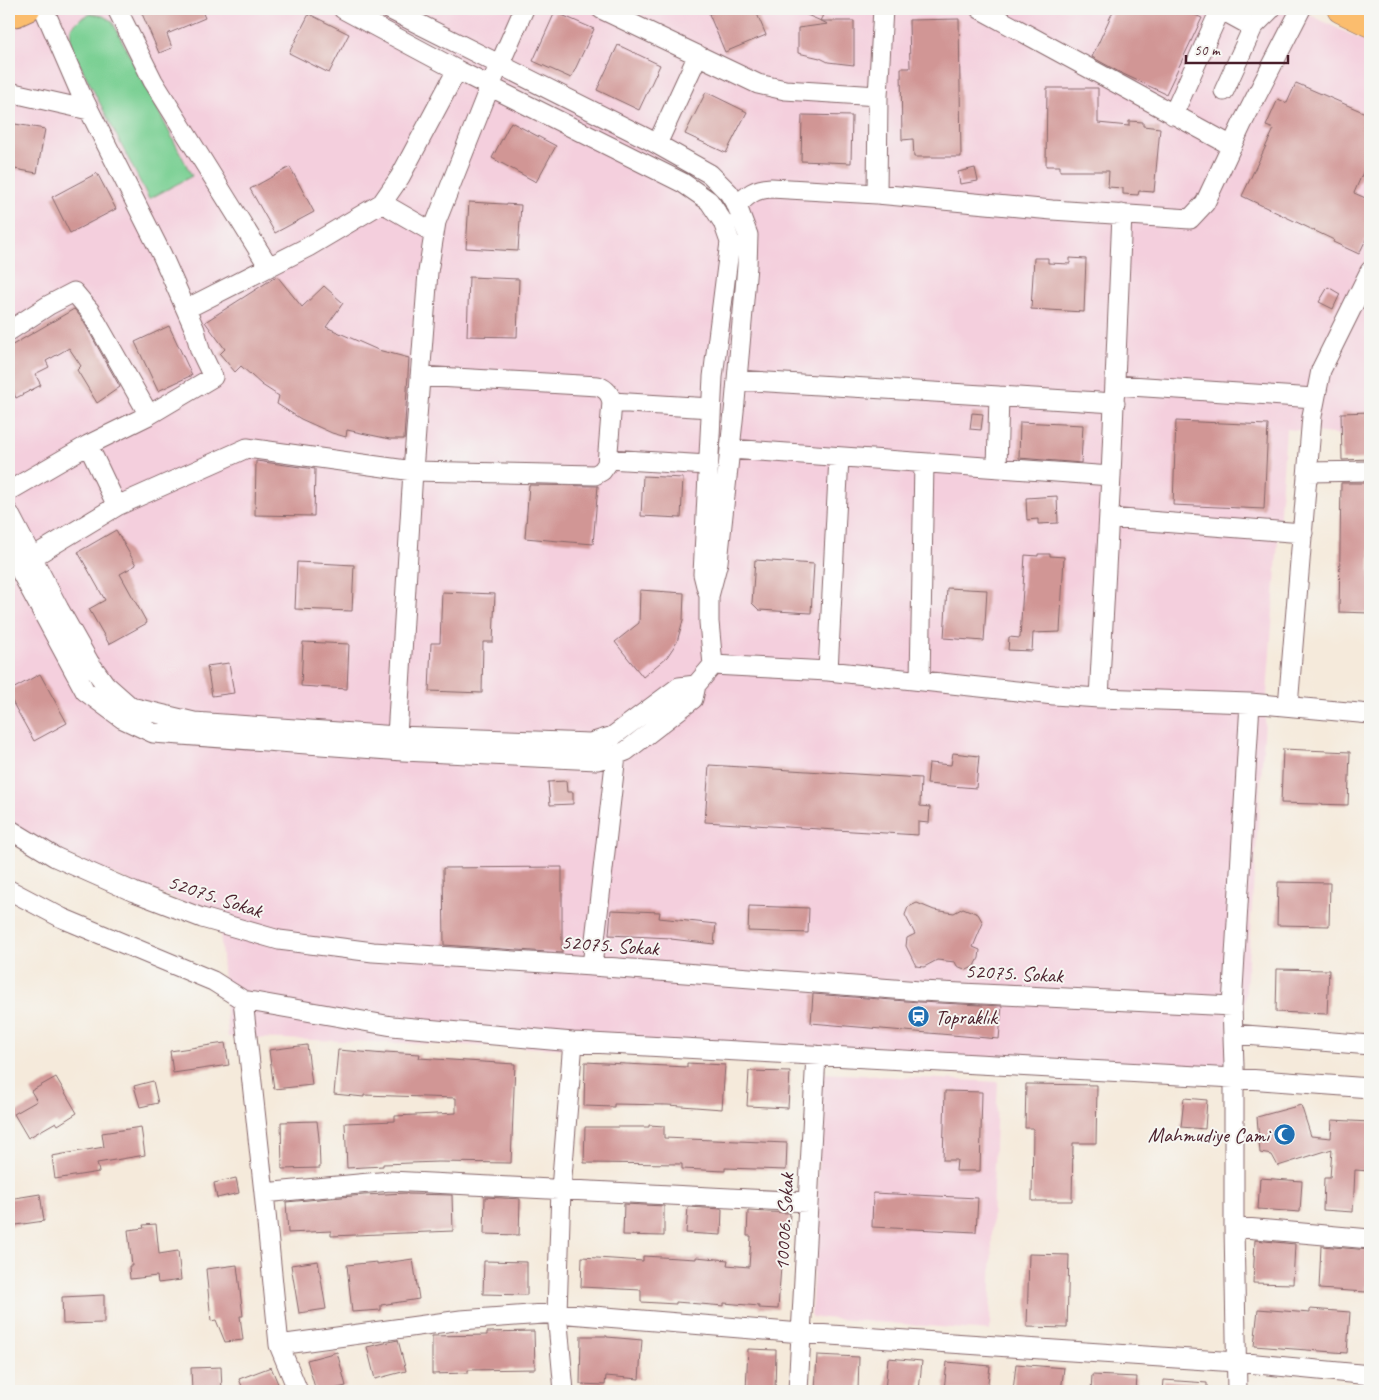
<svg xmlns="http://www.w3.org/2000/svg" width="1379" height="1400" font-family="Caveat,sans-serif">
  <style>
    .built { fill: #f4cfdd }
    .green { fill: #7bd094; stroke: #627860 }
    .building { fill: #d19695 }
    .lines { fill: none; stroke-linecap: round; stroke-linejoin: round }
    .minor-casing { stroke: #866669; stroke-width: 21 }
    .major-casing { stroke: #866669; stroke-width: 26 }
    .highway-casing { stroke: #866669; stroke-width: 29 }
    .minor { stroke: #fff; stroke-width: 19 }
    .major { stroke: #fbbd6e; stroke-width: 24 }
    .highway { stroke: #fbbd6e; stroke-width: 28 }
    .labels { text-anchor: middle; stroke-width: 4; stroke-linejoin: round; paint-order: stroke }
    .street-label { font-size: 21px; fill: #4a1f2b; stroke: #f6f6f2 }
    .poi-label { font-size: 21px; fill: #4a1f2b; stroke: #f6f6f2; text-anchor: start }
  </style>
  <rect width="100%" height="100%" fill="#f6f6f2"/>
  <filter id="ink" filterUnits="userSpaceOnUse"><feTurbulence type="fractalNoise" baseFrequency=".02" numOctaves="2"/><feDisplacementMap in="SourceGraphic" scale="10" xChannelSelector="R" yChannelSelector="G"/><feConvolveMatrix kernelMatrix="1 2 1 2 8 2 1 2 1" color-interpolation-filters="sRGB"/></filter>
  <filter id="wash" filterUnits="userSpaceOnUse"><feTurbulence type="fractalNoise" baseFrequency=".0096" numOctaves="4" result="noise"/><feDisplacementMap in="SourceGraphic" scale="20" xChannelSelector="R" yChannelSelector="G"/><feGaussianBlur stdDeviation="1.12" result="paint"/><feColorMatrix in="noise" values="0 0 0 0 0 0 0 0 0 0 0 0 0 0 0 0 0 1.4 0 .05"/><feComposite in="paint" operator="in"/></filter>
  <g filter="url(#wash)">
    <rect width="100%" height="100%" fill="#f5eadb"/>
    <path class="built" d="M9,9H1298L1370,44V438L1286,429L1240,1072L228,1037L219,917L9,832Z
      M821,1073L998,1082L993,1186L990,1331L811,1317L818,1177Z"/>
    <path class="green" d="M91,14L103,16L112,21L192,176L149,199L70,45L71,28L81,18Z"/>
    <g id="blocks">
      <path class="building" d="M140,9H201L205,18L167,34L172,48L159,53Z
        M722,9H755L766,35L725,52L709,14Z
        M793,9H826L820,21H854V65L828,62L820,58L798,53V28L828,24Z
        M1114,9H1181L1202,18L1166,94L1119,72L1092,57Z
        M555,12L594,29L571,78L533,61Z
        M309,14L349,34L329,73L289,53Z
        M959,19L961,157H914L913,139L902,140L901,68H910L909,20Z
        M618,45L660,65L639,110L597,90Z
        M1296,83L1370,115V156L1354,193L1370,200V231L1359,254L1333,242L1334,240L1242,196L1274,129L1266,126L1278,99L1287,103Z
        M1047,88H1098V123L1129,126V121L1143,122V126L1160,128L1154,192L1139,191L1138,195L1123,194V188L1108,187L1109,171H1060V166H1046Z
        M706,92L747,112L726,153L685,134Z
        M802,115L852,116L851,163L801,161Z
        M511,122L556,146L536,182L492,158Z
        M9,123L45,129L37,173L9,168Z
        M290,167L314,212L275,233L250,189Z
        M975,168L978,181L960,184L958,172Z
        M97,173L116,209L70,233L52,197Z
        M469,202L521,205L518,251L466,248Z
        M1034,258H1048V263L1070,264V258L1086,259L1084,312L1031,309Z
        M277,276L302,307L324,286L343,303L326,327L378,350L409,358L404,439H390L347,430L346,437L332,433L301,419L277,404L279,396L262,385L241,366L235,372L220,354L225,349L205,322Z
        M469,277L519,279L517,337L467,336Z
        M1328,287L1340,294L1333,309L1319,302Z
        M74,309L81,317L120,387L97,403L77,370L81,366L69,348L46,361L49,367L35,374L41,385L16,398L9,384V347Z
        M169,326L192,375L158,391L135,342Z
        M1370,412V459L1342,460L1341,413Z
        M972,413L983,414L981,430L970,429Z
        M1176,421L1268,425L1264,509L1173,505Z
        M1020,422L1083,425L1081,463L1019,458Z
        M256,461L315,469L314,516L255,515Z
        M643,476L683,478L681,518L641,516Z
        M1341,483H1370V613L1339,612Z
        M529,485L598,486L593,544L525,538Z
        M1057,496L1058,523L1038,524V519L1027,520L1026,498Z
        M116,530L136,565L120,574L147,623L109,644L89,609L105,600L78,552Z
        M1038,554H1050V556L1064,557L1060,632L1033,633L1032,651L1008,650L1009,637L1020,638L1025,555L1038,556Z
        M755,560L814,564L811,613L759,610L752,603Z
        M297,562L354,565L352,611L295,609Z
        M947,588L987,590L984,641L944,638Z
        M640,590L684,593L683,620L677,642L667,657L643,677L615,642L639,623Z
        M442,592L495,594L493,642H483L482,693L429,691L431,643H440Z
        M303,642L349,644L347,689L301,686Z
        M229,663L234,693L212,696L207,666Z
        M40,674L67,723L34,741L9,696V691Z
        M1283,749L1350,752L1348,805L1281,803Z
        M953,753L979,756L976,788L927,784L929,763L951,765Z
        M709,765L921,778L920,806L930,807L929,823L918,822V835L705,822Z
        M566,781L567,792H573V804L550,805L548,782Z
        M562,867V953L444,945L443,868Z
        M1278,882L1330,883L1329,926L1277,925Z
        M917,903L934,910L954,913L963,908L978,914L983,923L973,947L980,950L979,958L975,966L967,970L957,966L955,962L937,960L924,967L916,966L906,946L907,938L915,934L905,915L908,907Z
        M749,906L809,908L808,933L748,931Z
        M611,910L660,912L659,918L716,924L714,944L671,939V938L609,935Z
        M1277,969L1329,970L1327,1014L1276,1012Z
        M813,994L919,1002L1002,1006L999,1039L811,1023Z
        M225,1043L229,1065L173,1073L170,1051Z
        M307,1045L312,1085L274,1089L269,1050Z
        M338,1050L385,1054V1052L420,1054L419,1058L515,1064L511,1163L438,1162L383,1164V1166L347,1168L345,1123L395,1121V1116L456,1113V1098L364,1095V1097L334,1094Z
        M585,1062L687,1067V1063L725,1065L722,1109L668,1105L614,1104V1107L584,1106Z
        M749,1071L790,1072L788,1108L747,1106Z
        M56,1077L77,1113L58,1125L56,1122L28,1138L14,1114L37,1101L31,1091Z
        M153,1081L158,1103L140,1107L134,1086Z
        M1026,1084L1097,1085L1096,1143H1073L1072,1201H1032L1033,1128H1025Z
        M945,1091L982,1092L980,1171H956L957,1160H943Z
        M1184,1098L1207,1100L1205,1129L1181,1127Z
        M1301,1105L1311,1136L1331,1138L1332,1120L1370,1122V1171L1355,1170L1353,1212L1323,1210L1324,1178H1330L1332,1149L1278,1166L1272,1155L1260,1153L1257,1117Z
        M317,1121L319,1138L320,1168L282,1169L281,1122Z
        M649,1125L664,1126V1138L787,1143L786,1170L725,1168V1171L682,1169V1164L584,1163L585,1127H649Z
        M141,1127L145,1155L97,1163L99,1172L55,1179L52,1156L104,1147L102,1133Z
        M236,1178L239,1193L217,1198L214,1183Z
        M1260,1178L1302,1181L1300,1212L1258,1209Z
        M406,1193L408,1194L452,1195L453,1231L331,1236V1231L288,1233L286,1202L364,1195Z
        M873,1193L978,1198L976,1232L872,1227Z
        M40,1194L44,1221L9,1226V1199Z
        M485,1197L520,1199L519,1235L484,1234Z
        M624,1204L664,1206V1236L623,1235Z
        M688,1207L722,1209L721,1235L686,1233Z
        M748,1211L790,1213L787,1253L782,1252L778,1309L759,1308V1306L724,1303V1306L676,1302V1304L641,1302V1290L581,1287L582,1257L643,1261V1256L696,1259V1257L728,1260L727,1265L749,1267L751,1236H747Z
        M156,1224L159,1254L178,1251L181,1280L158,1283L157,1276L130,1279L129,1266H132L128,1230L144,1228L143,1225Z
        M1255,1240L1295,1244L1293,1284L1253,1283Z
        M1321,1246L1369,1250L1366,1292L1319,1289Z
        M1029,1254L1069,1255L1067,1328L1027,1327Z
        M413,1259L419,1299L381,1305V1310L352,1312L347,1265L377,1262V1264Z
        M318,1261L326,1309L299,1313L291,1265Z
        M484,1261L527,1262V1295L483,1294Z
        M237,1265L243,1316H240L243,1340L225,1342L216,1320L211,1321L206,1269Z
        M104,1295V1323L63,1324L62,1297Z
        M1258,1309L1310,1313V1309L1350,1312L1347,1353L1254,1346Z
        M534,1331L535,1369L468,1370V1373L432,1374V1336L487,1335V1332Z
        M581,1336H607V1337L642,1340L639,1379L606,1376L605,1385L580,1384Z
        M398,1340L406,1371L375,1379L367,1347Z
        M748,1349L776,1350L775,1391L746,1390Z
        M337,1352L346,1386L326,1391H316L307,1360Z
        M817,1355L859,1357L858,1391H815Z
        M888,1358L922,1361L919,1391H885Z
        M947,1362L990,1366L987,1391L944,1390Z
        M1016,1364L1064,1368L1061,1391H1013Z
        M221,1367L222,1391H192L191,1368Z
        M271,1367L281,1391H244L239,1379Z
        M1092,1375L1137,1377L1136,1391H1091Z
        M1164,1380L1207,1383V1391H1163Z"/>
    </g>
  </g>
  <g filter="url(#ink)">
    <use href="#blocks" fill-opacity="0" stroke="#866669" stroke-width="1"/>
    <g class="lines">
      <defs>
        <path id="minor" d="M117,9L153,81L269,267
          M343,9L457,70L683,183L709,201L723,222L730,242L713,377L703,574L707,590
          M601,9L758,84L785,90L878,96
          M980,9L1232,146
          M1220,9L1253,27L1271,9
          M1224,91L1253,27
          M9,92L89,110
          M1173,115L1217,17L1220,9
          M657,144L698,55
          M877,194L878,96L883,9
          M382,203L434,233
          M737,206C748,194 755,189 771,188L877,194L1052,210L1190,219L1205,203L1242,124L1301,9
          M186,309L308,247L382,203L400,177L457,70
          M9,331L49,305L74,292L90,311L149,415
          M737,380L1115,403
          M1115,385L1315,398
          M612,402L711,408
          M88,445L117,506
          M730,449L1111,476
          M608,459L708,465
          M997,468L999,396
          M1308,472L1370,471
          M9,491L88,445L149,415L213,377L200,350L195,330L162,255L80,92L44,9
          M9,513L59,609L89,662L105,684L131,707L194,722L397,736L590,743L613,736L679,687L696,685
          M1109,518L1303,533
          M9,550L85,691L123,719L153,733L403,751L597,760L616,755L626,751L693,699L696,685L713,665L709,622V596L718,562L735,402L747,266L748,235L737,206L729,193L710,174L646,138L389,9
          M31,558L117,506L247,448L413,471L595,475L602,471L607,464L612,402C610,393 606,389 598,386L420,376
          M713,665L828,671L1054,695L1099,698L1250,703L1370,714
          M828,671L839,457
          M920,680L924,463
          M1099,698L1111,476L1122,214
          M1288,706L1312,416L1321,370L1370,271
          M397,736L413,471L428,272L436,222L490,86L524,9
          M9,829L55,857L134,892L202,918L279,940L373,952L592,966L920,991L1232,1006
          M9,890L62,918L213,981L243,1000L392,1026L573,1042L1234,1078L1370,1088
          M592,966L616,755
          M243,1000L264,1193L279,1345L298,1391
          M1233,1034L1370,1045
          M264,1193L390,1181L808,1202
          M1234,1227L1370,1239
          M279,1345L461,1320L557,1313L801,1333L1236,1362L1370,1375
          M564,1391L557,1313L561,1189L573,1042
          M798,1391L816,1055
          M1237,1391L1234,1227V1066L1232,1006L1250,703"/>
        <path id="major" d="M9,15L17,14L28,9"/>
        <path id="highway" d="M1341,9L1370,23"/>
      </defs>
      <use href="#minor" class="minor-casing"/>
      <use href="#major" class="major-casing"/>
      <use href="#highway" class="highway-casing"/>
      <use href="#minor" class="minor"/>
      <use href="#major" class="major"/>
      <use href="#highway" class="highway"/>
    </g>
  </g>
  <defs>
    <symbol id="station-disc" viewBox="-11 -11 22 22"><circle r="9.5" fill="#1f6fb2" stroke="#f6f6f2"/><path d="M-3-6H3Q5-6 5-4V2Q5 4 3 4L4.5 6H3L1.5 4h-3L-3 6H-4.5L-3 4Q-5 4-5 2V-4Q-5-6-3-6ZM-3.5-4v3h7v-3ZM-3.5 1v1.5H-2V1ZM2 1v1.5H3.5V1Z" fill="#fff"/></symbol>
    <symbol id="mosque-disc" viewBox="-11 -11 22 22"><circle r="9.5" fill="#1f6fb2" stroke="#f6f6f2"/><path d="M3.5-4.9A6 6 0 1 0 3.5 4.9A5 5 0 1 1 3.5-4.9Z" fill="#fff"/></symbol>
  </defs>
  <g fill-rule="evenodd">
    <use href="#station-disc" x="906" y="1004" width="25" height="25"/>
    <use href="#mosque-disc" x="1272" y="1122" width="25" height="25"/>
  </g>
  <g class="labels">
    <g class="street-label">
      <text transform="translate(215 896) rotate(18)" y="7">52075. Sokak</text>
      <text transform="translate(610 945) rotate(4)" y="7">52075. Sokak</text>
      <text transform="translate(1014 973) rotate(3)" y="7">52075. Sokak</text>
      <text transform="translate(784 1222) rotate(-87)" y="7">10006. Sokak</text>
    </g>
    <g class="poi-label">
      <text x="935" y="1024">Topraklık</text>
      <text x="1269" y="1142" text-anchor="end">Mahmudiye Cami</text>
    </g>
  </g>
  <rect width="1379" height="1400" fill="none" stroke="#f6f6f2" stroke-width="30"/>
  <path d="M1186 55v8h102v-8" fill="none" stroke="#4a1f2b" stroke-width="2.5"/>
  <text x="1194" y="55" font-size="15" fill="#4a1f2b" stroke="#f6f6f2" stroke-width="4" paint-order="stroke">50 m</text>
</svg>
